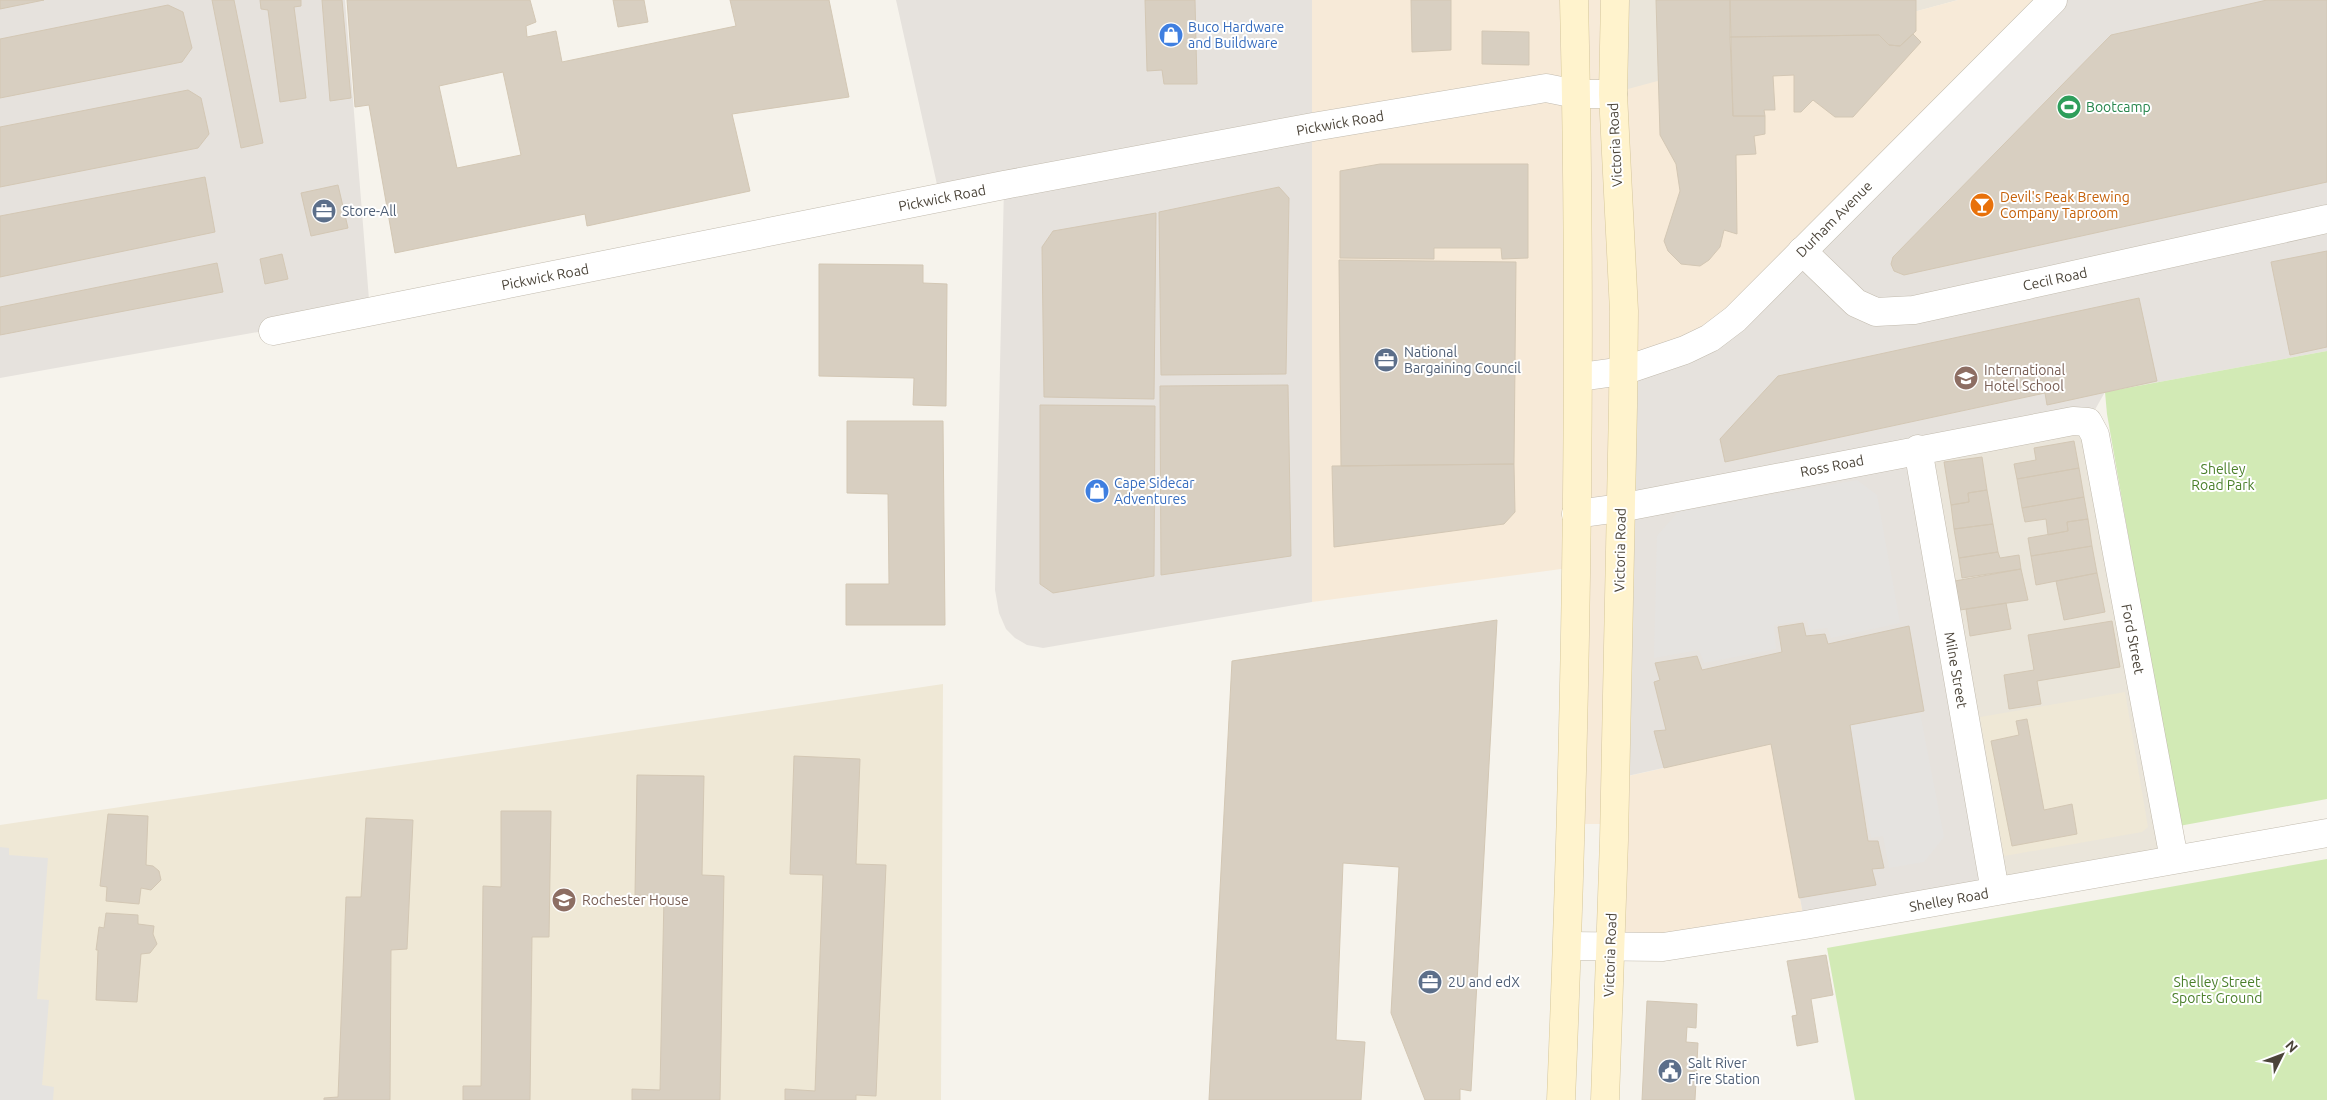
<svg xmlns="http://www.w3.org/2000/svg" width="2327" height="1100" font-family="Ubuntu,sans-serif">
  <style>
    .residential { fill: #eae5da }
    .commercial { fill: #f7ead8 }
    .industrial { fill: #e6e2dd }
    .education { fill: #efe8d6 }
    .green { fill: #d2eab5 }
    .parking { fill: #e5e3e0 }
    .building { fill: #d8cfc1; stroke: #d3c7b4; fill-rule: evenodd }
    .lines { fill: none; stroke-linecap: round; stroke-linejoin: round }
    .minor-casing { stroke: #c2bbae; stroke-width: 29 }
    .tertiary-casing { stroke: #c2bbae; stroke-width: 29 }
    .secondary-casing { stroke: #d6c79b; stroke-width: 29 }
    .minor { stroke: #fff; stroke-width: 28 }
    .tertiary { stroke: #fff; stroke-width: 28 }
    .secondary { stroke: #fff3cd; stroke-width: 28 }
    .labels { text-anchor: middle; stroke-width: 4; stroke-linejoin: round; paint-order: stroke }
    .shop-label { font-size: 14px; fill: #366cbe; stroke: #fff; text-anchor: start }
    .leisure-label { font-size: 14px; fill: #27864d; stroke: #fff; text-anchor: start }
    .street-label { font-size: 14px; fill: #4b4439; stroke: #fff }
    .food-label { font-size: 14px; fill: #c56008; stroke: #fff; text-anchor: start }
    .service-label { font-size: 14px; fill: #4e5e75; stroke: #fff; text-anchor: start }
    .education-label { font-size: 14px; fill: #785e54; stroke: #fff; text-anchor: start }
    .park-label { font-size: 14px; fill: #4a7f2a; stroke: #fff }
  </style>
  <rect width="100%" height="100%" fill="#f6f3ec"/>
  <path class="residential" d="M1615,0H1958L1613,94Z
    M2081,420L2174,859L1995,891L1918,449Z"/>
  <path class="commercial" d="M1312,0H1615L1613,93L1958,0H2053L1615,779L1771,744L1805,925L1611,946L1614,824H1571L1576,567L1312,602Z"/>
  <path class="industrial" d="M0,0H345L370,312L0,378Z
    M896,0H1312V602L1043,648L1027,645L1015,638L1006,629L999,613L995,590L1004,186L940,198Z
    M2053,0H2327V351L2105,392L2088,422L1918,449L1995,891L1805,925L1771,744L1614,779L1623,371L1685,350Z"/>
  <path class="education" d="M943,684L941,1100H0V825Z
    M2125,692L2148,827L2142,832L2004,856L1980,717Z"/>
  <path class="green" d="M2327,351V799L2179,826L2107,414L2105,392Z
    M2327,859V1100H1855L1827,948Z"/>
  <path class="parking" d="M1857,480L1877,495L1900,623L1831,638L1827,628L1809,630L1807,620L1774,625L1776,649L1704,663L1699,650L1654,658L1657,536L1678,512Z
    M1920,713L1944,837L1924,862L1889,868L1883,836L1871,838L1850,726Z
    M0,847L9,848V855L48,858L37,999L49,1000L42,1085L54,1087L53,1100H0Z"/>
  <path class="building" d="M0,0H44L0,9Z
    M212,0H234L263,143L241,148Z
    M260,0H301V6L294,7L306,98L280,102L268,10L261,9Z
    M322,0H342L351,98L330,101Z
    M347,0H530L536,22L526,26L527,37L556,31L562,62L736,26L730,0H829L849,97L732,114L750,191L587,226L585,214L395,253L369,105L355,107ZM503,72L521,155L457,168L439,86Z
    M613,0H644L648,22L618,27Z
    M1145,0H1195L1197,84H1164L1162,70L1147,71Z
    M1411,0H1451V50L1412,52Z
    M1656,0H1730L1733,116H1765V134L1754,136L1756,154L1736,155L1737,234L1724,230L1720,247L1709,260L1700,266L1681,264L1668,251L1664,241L1680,191L1676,164L1660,135Z
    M1730,0H1916V31L1900,46L1889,45L1879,35L1730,37Z
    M2267,0H2327V182L1904,275L1894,271L1891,264L1893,257L2111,35Z
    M168,5L183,12L192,48L182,62L0,98V39Z
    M1482,31L1529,32V65L1482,64Z
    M1913,34L1921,42L1853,117H1835L1813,100L1801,112H1794V75L1773,76L1775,110H1764L1765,116H1733L1730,37L1879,35L1889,45L1900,46Z
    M188,90L201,98L209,134L198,148L0,187V127Z
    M1380,164H1528V258L1502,259L1501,248H1434V259L1340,258V171Z
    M205,177L215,232L0,277V216Z
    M338,185L348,228L311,236L301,193Z
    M1279,187L1289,198L1286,374L1161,375L1159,212Z
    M1156,213L1154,399L1044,397L1042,247L1053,231Z
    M2327,251V347L2290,355L2271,262Z
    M282,254L288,279L265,284L260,259Z
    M1339,260L1516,262L1514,464L1341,466Z
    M217,263L223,292L0,335V307Z
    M819,264L923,265V283L947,284L946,406L913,405L914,378L819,376Z
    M2139,298L2157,381L2047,405L2045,393L1725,462L1720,439L1778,376Z
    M1288,385L1291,556L1161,575L1160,386Z
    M1040,405L1155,406L1154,576L1053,593L1040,584Z
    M847,421H943L945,625H846V584H889L888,494L847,493Z
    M2074,441L2079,468L2017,479L2014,464L2036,460L2034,448Z
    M1982,457L1987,490L1968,493L1969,502L1951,505L1944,462Z
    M1514,464L1515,512L1504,524L1334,547L1332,466Z
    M2079,468L2084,497L2022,508L2017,479Z
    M1987,490L1993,524L1954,529L1951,505L1969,502L1968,493Z
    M2084,497L2088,519L2067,522L2068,531L2048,535L2046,519L2025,522L2022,508Z
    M2088,519L2092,546L2031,556L2028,538L2068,531L2067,522Z
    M1993,524L1998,552L1959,558L1954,529Z
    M2092,546L2097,573L2036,585L2031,556Z
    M1998,552L2000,558L2019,555L2021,569L1962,578L1959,558Z
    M2021,569L2028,600L1960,610L1955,581Z
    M2097,573L2105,612L2064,620L2056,581Z
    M2006,603L2011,629L1970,636L1966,609Z
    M1497,620L1471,1091L1460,1089V1100H1425L1391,1013L1399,867L1343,863L1336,1040L1365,1042L1361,1100H1209L1232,661Z
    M2112,621L2120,667L2037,681L2041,704L2009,709L2004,675L2034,670L2028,635Z
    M1803,623L1806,636L1825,634L1828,644L1909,626L1924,711L1850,725L1868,841H1878L1884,868L1872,869L1876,885L1799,898L1771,744L1664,768L1654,731L1666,730L1654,682L1660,680L1655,663L1697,656L1702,670L1782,652L1778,627Z
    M2027,719L2044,810L2072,804L2077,834L2012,846L1991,741L2019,735L2016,721Z
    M794,756L860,759L856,864L886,865L876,1096L856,1095V1100H785V1089L815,1091L823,875L790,874Z
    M637,775L704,776L702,875L724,876L720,1100H632V1089L660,1090L664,896L635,895Z
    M501,811H551L549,937H532L530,1100H463V1086H481L483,886L501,887Z
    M108,814L148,816L146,865L153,866L159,871L161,880L151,890L141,888L139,904L106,901L107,887L100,886Z
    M366,818L413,820L407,949L391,950L390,1100H324V1098L338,1097L346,897H361Z
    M106,913L138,915V924L154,926L153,934L157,944L150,953L141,954L137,1002L96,1000L98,950H96L99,927L104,928Z
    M1826,955L1833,995L1811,999L1818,1042L1797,1046L1792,1016L1797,1015L1787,961Z
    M1647,1001L1697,1004L1696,1028L1687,1027L1686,1042L1698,1043L1695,1100H1642Z"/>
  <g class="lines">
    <defs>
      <path id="minor" d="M1802,251L1856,303L1876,312L1914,310L2327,219
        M273,331L1004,185L1313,127L1546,88L1576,94H1613
        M1918,449L1995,891
        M1576,514L1620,508L2073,421L2088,422L2095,435L2174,859
        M1568,946L1663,947L1805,925L2327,833"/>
      <path id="tertiary" d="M1580,377L1623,371L1685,350L1710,338L1735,319L2053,0"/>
      <path id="secondary" d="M1561,1100C1576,734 1583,367 1574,0
        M1605,1100L1614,840L1623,406L1624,311L1613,94L1615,0"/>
    </defs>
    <use href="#minor" class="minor-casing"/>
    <use href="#tertiary" class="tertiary-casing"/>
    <use href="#secondary" class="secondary-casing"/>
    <use href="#minor" class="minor"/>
    <use href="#tertiary" class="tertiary"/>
    <use href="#secondary" class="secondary"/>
  </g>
  <defs>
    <symbol id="shop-disc" viewBox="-11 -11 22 22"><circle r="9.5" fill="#3f7fe0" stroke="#fff"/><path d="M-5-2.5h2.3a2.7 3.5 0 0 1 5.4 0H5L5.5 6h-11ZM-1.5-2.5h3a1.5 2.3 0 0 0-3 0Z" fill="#fff"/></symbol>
    <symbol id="stadium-disc" viewBox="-11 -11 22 22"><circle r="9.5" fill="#2e9e5b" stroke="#fff"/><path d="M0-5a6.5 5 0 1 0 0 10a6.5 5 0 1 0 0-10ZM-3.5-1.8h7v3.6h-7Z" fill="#fff"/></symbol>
    <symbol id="bar-disc" viewBox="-11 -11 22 22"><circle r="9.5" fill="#e8710a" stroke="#fff"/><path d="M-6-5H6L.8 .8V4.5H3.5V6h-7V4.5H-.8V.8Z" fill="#fff"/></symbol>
    <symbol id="office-disc" viewBox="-11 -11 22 22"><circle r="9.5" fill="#5c6f8a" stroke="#fff"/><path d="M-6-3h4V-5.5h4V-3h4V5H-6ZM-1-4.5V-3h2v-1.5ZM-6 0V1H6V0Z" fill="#fff"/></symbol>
    <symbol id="university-disc" viewBox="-11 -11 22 22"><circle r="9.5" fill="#8d6e63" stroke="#fff"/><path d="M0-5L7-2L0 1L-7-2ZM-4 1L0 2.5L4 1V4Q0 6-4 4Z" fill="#fff"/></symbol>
    <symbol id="civic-disc" viewBox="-11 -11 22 22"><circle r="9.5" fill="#5c6f8a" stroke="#fff"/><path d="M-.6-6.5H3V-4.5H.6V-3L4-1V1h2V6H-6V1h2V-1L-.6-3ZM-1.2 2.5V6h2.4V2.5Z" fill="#fff"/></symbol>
  </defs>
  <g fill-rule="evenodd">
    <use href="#shop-disc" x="1157" y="21" width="28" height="28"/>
    <use href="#stadium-disc" x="2055" y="93" width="28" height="28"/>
    <use href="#bar-disc" x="1968" y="191" width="28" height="28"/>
    <use href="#office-disc" x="310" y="197" width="28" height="28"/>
    <use href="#office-disc" x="1372" y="346" width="28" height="28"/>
    <use href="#university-disc" x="1952" y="364" width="28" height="28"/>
    <use href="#shop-disc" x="1083" y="477" width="28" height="28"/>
    <use href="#university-disc" x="550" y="886" width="28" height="28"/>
    <use href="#office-disc" x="1416" y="968" width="28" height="28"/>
    <use href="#civic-disc" x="1656" y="1057" width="28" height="28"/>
  </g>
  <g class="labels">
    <g class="shop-label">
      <text x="1188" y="32">Buco Hardware<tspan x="1188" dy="16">and Buildware</tspan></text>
      <text x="1114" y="488">Cape Sidecar<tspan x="1114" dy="16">Adventures</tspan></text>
    </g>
    <g class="leisure-label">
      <text x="2086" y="112">Bootcamp</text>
    </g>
    <g class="street-label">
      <text transform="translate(1340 123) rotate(-10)" y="5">Pickwick Road</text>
      <text transform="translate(1615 145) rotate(-93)" y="5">Victoria Road</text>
      <text transform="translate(942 198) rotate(-11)" y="5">Pickwick Road</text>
      <text transform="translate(1834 219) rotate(-45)" y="5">Durham Avenue</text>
      <text transform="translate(545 277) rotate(-11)" y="5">Pickwick Road</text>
      <text transform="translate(2055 279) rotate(-12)" y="5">Cecil Road</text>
      <text transform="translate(1832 466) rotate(-11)" y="5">Ross Road</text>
      <text transform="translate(1620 550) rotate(-89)" y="5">Victoria Road</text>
      <text transform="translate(2133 639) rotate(79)" y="5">Ford Street</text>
      <text transform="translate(1956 670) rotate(80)" y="5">Milne Street</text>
      <text transform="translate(1949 900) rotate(-10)" y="5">Shelley Road</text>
      <text transform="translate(1610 955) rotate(-88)" y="5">Victoria Road</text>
    </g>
    <g class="food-label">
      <text x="2000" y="202">Devil's Peak Brewing<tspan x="2000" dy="16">Company Taproom</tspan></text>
    </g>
    <g class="service-label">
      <text x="342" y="216">Store-All</text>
      <text x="1404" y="357">National<tspan x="1404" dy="16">Bargaining Council</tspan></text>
      <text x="1448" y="987">2U and edX</text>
      <text x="1688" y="1068">Salt River<tspan x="1688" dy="16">Fire Station</tspan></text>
    </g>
    <g class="education-label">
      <text x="1984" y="375">International<tspan x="1984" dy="16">Hotel School</tspan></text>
      <text x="582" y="905">Rochester House</text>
    </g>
    <g class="park-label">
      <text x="2223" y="474">Shelley<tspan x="2223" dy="16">Road Park</tspan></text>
      <text x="2217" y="987">Shelley Street<tspan x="2217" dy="16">Sports Ground</tspan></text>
    </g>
  </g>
  <g transform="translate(2282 1055) rotate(48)" stroke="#ffffff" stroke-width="4" paint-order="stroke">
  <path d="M0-4L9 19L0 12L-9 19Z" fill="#4b4439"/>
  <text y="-8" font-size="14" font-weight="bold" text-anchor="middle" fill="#4b4439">N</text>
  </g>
</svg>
